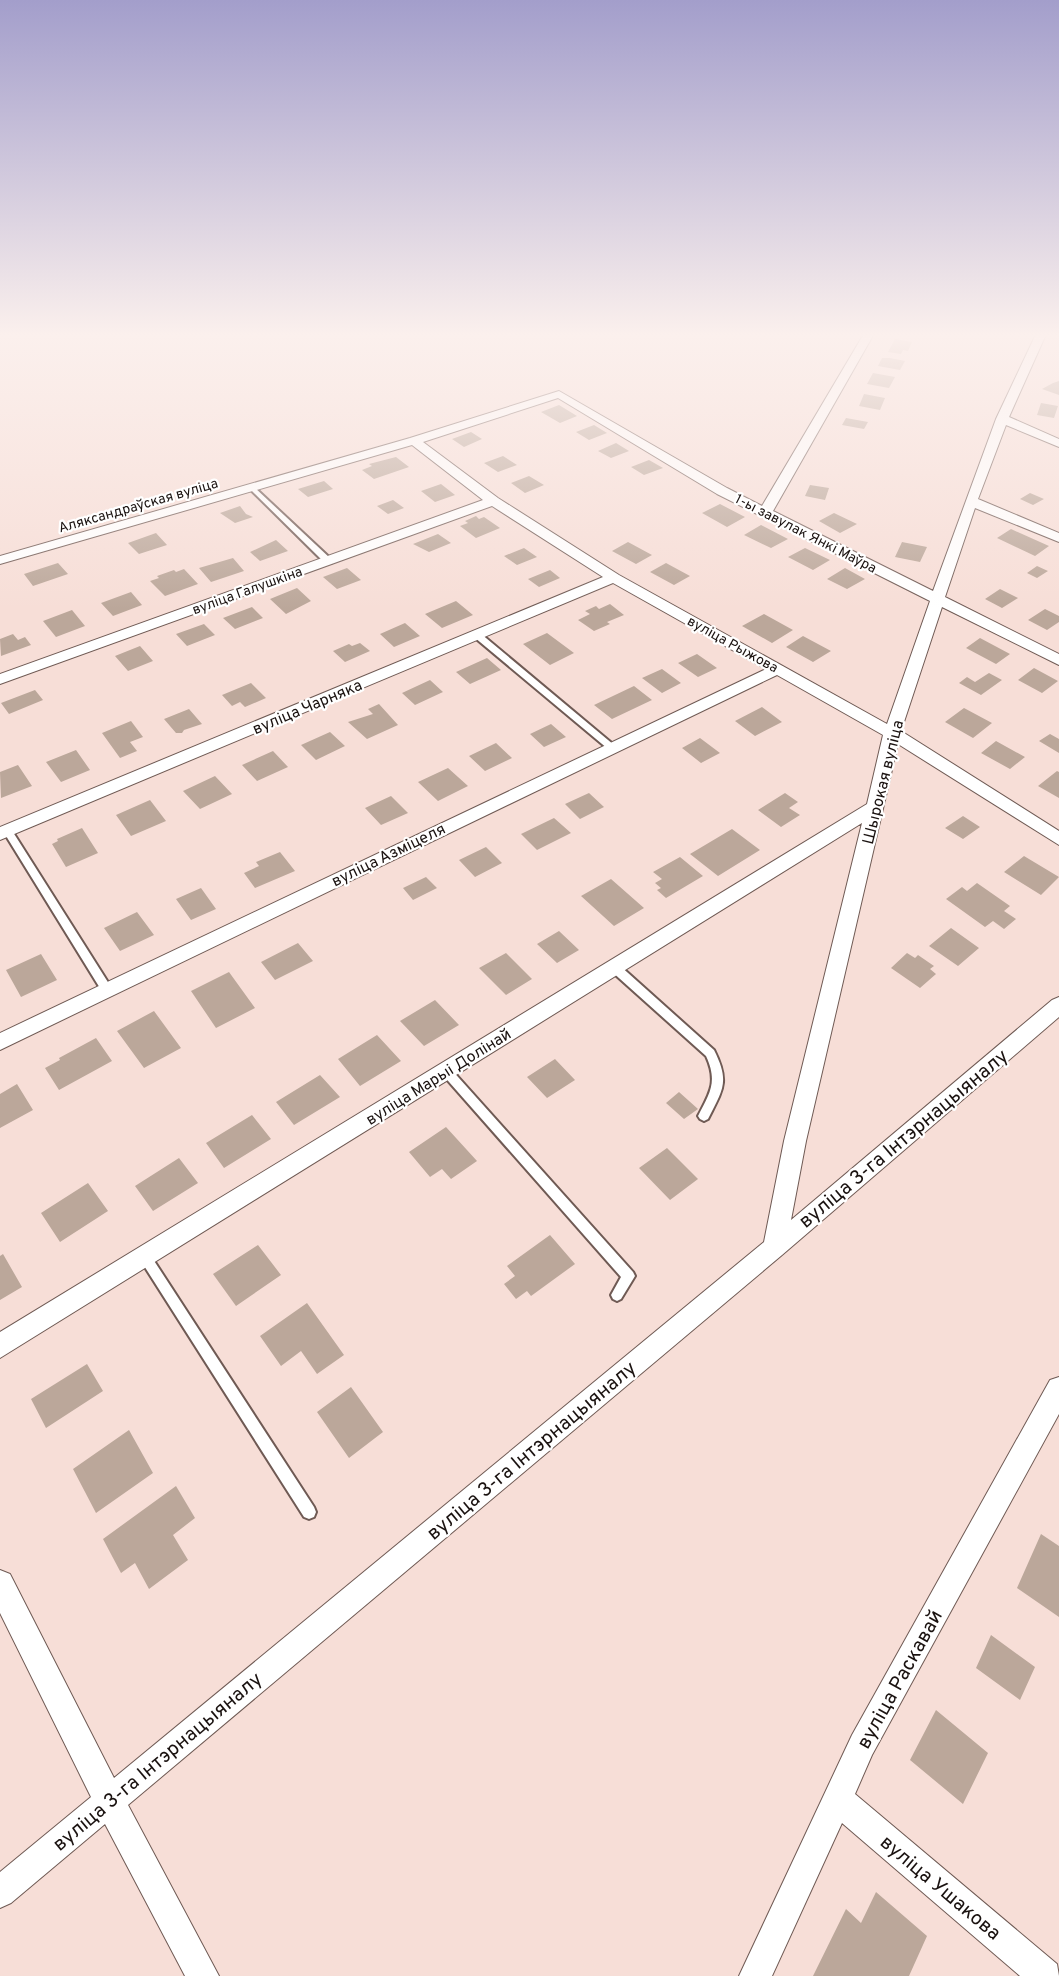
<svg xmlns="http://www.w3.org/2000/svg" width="1059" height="1976" font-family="Overpass,sans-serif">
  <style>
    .building { fill: #bba79a }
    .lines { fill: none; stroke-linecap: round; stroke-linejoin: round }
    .lane-casing { stroke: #6f5a54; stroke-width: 4 }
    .street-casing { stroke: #6f5a54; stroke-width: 2 }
    .lane { fill: #fff; fill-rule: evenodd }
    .street { fill: #fff; fill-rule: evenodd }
    .labels { text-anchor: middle; stroke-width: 4.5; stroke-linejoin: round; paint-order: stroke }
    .far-street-label { font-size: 14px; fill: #1a1210; stroke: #fff }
    .street-label { font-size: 16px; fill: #1a1210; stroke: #fff }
    .near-street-label { font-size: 20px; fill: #1a1210; stroke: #fff }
  </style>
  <rect width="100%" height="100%" fill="#f7ded7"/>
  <path class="building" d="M895,339L912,342L908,351L903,350L901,354L888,352Z
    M882,358H890L905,361L900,370L878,366Z
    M873,373L895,377L889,388L867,384Z
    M1059,381V395L1042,389L1053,383Z
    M864,394L885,398L880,410L859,406Z
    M1041,403L1058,406L1054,418L1037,415Z
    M559,405L577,416L560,423L541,412Z
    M846,418L868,422L864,429L842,425Z
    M594,425L607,433L589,440L576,432Z
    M471,432L482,439L464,447L452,439Z
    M616,443L629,451L611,458L598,451Z
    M503,456L517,465L498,472L484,463Z
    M396,457L409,467L374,479L362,470L372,466L369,464Z
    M649,460L663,468L644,475L631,467Z
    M529,476L544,485L525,493L511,483Z
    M324,481L333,489L308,497L298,489Z
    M441,484L455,495L435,502L421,491Z
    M810,485L829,488L825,500L805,496Z
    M1030,493L1044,499L1033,505L1020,499Z
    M393,500L404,508L388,514L377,506Z
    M720,504L745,517L727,527L702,513Z
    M240,506L246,514L253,517L235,523L220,513Z
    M834,513L857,524L840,533L819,521Z
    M476,516L479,519L484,517L500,528L476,538L460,526L468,523L465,521Z
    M761,525L788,539L771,548L744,535Z
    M1011,529L1049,546L1035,556L997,538Z
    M156,533L167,545L139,554L128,543Z
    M438,534L451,543L429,552L413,544Z
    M276,540L288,551L260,561L250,552Z
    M628,542L652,555L636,564L612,551Z
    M902,542L927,547L920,562L895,557Z
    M524,548L537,557L517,565L504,556Z
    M805,548L830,560L813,570L788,557Z
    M233,558L244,571L211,582L199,568Z
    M58,563L68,574L33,586L24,574Z
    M666,563L690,576L674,585L650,572Z
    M1037,566L1048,571L1037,578L1027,573Z
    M347,568L361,580L337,589L323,577Z
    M845,568L865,579L847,589L827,579Z
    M184,569L198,584L165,596L150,581L159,578L157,576L174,570L176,572Z
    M550,570L560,578L539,587L528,579Z
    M297,588L311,601L286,614L270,599Z
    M1000,589L1018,598L1002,608L985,599Z
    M131,592L142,605L113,616L101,603Z
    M456,601L473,615L442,628L425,614Z
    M610,604L624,615L607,622L610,624L594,631L578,620L590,614L585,611L596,606L599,609Z
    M252,607L263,618L235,629L223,618Z
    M1045,609L1059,616V622L1047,630L1028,620Z
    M72,610L85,626L56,637L43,621Z
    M764,614L793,630L772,643L742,626Z
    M405,623L420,636L394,647L380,634Z
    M204,624L215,635L187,646L176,634Z
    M547,633L574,653L550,665L523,644Z
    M13,634L18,640L25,637L31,645L1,656L0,639Z
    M803,636L831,651L813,662L786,647Z
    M980,638L1010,654L996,664L966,648Z
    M360,643L370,651L345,662L333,651L349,644L352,646Z
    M140,646L153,661L128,671L115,656Z
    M697,654L717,668L698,677L678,663Z
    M487,658L501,670L470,684L456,672Z
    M1034,668L1058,681L1042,693L1018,680Z
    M662,669L681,683L662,693L642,678Z
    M989,673L1002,680L981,695L959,683L967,677L975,682Z
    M430,680L443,692L415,705L402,693Z
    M251,683L266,698L245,707L240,702L232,706L222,695Z
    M634,686L652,700L612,719L594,705Z
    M35,690L43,700L9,714L1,703Z
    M379,704L398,725L367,739L348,722L373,714L368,709Z
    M762,707L782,722L755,736L735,721Z
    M964,708L992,723L973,738L945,722Z
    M189,709L202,724L184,730L182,733H176L164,719Z
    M131,721L143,737L130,742L137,751L120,758L102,733Z
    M551,724L566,737L544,747L530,734Z
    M330,732L345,746L316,760L301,745Z
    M1050,734L1059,739V753L1039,741Z
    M700,738L720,753L701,763L682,748Z
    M996,741L1025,757L1010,769L981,753Z
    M496,743L512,758L485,771L469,756Z
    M76,750L90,770L61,782L46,762Z
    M273,751L288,767L257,781L242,765Z
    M18,765L32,786L1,798L0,772Z
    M448,768L468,786L438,801L418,782Z
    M1057,771L1059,772V798L1038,786Z
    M215,776L232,794L200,809L183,791Z
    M589,793L604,807L580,819L565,804Z
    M785,793L798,802L789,808L800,815L781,827L758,810Z
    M391,796L408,813L381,825L365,808Z
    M150,800L166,821L131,836L116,815Z
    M963,816L980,827L963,839L945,828Z
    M554,818L571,833L537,850L521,834Z
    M82,828L98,853L66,867L52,844L58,841L57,839Z
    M732,829L760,850L718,876L690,854Z
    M486,847L502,863L475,877L459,860Z
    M280,852L295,871L255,888L244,873L259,866L256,862Z
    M1024,856L1059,877L1041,895L1004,872Z
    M680,857L703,876L666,898L657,890L661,888L655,883L662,879L653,872Z
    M426,877L437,888L413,900L403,888Z
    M611,879L644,908L614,926L581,896Z
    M977,883L1010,906L1004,911L1016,919L1004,929L993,921L985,927L946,899L962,887L967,891Z
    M201,888L216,909L191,920L176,899Z
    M137,912L154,935L120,951L104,928Z
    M951,928L979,948L958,966L929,946Z
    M559,931L579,950L557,963L537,944Z
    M298,943L313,961L275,980L261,962Z
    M506,953L532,979L506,995L479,968Z
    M907,953L915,958L918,955L934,966L930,969L936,974L920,988L891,968Z
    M41,954L57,980L21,997L6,970Z
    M229,972L255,1008L216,1028L191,991Z
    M435,1000L459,1025L424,1046L400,1021Z
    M154,1011L181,1048L144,1068L117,1031Z
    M377,1035L401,1061L360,1086L338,1059Z
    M96,1038L112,1061L59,1090L45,1068L60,1060L59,1058Z
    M555,1059L575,1080L547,1098L527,1077Z
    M320,1075L340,1097L294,1125L276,1102Z
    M17,1084L33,1110L0,1128V1094Z
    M679,1092L698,1109L684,1119L666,1103Z
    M252,1115L271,1139L224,1168L206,1143Z
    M446,1127L477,1161L451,1179L442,1169L430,1177L409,1152Z
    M667,1148L698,1179L670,1200L639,1168Z
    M179,1158L198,1183L153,1211L135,1186Z
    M88,1183L108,1211L60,1242L41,1213Z
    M550,1235L575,1264L531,1296L527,1291L516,1299L504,1284L515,1276L507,1266Z
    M258,1245L281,1275L236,1306L213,1274Z
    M3,1254L22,1287L0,1300V1256Z
    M307,1303L344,1355L317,1374L301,1351L281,1366L260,1336Z
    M87,1364L103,1391L46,1428L31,1399Z
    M351,1387L383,1432L349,1458L317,1412Z
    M129,1430L153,1473L96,1513L73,1469Z
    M176,1486L195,1518L173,1535L188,1560L149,1589L135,1563L121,1573L103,1539Z
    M1041,1534L1059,1546V1617L1017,1588Z
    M991,1635L1035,1667L1020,1700L976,1668Z
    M936,1710L988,1753L963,1804L910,1760Z
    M876,1892L927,1936L909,1976H813L846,1909L861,1923Z"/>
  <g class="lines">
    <defs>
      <path id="lane" d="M249,486H253L331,559V563H325L249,488Z
        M474,633H480L614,745V749H608L474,637Z
        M8,828L11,829L111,987L112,990L111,993H103L3,831Z
        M614,963L618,964L714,1050C730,1082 723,1089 708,1119L704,1121L700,1119L698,1116C710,1093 718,1082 706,1056L610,970L609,967Z
        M446,1066L450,1068L633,1272L635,1276L621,1299L617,1301L613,1299L611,1295L621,1277L442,1074L440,1071L442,1068Z
        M145,1251L149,1253L314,1507L316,1512L314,1517L309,1519L304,1517L141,1261L139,1257L141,1253Z"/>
      <path id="street" d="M865,332H875L773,511L933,591L996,419L1037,332H1047L1009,417L1059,439V447L1006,425L978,499L1059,533V542L975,508L945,597L1059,654V665L942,607L901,731L1059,831V845L898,744L806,1141L791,1220L1052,1000L1059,997V1017L782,1255L128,1805L219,1976H185L105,1824L11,1903L0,1908V1872L91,1797L0,1613V1570L10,1574L114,1778L764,1242L784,1141L862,823L0,1358V1332L867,804L883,735L777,675L0,1050V1033L766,669L613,583L0,840V827L603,577L492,506L0,684V674L483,500L412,445L0,564V556L410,438L559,391L727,488L762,506ZM558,398L717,494L930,601L887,724L619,575L498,498L423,442Z
        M1059,1377V1414L872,1755L855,1794L1057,1964L1059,1976H1020L842,1823L772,1976H739L852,1735L1050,1380Z"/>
    </defs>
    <use href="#lane" class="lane-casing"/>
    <use href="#street" class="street-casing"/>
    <use href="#lane" class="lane"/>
    <use href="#street" class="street"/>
  </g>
  <linearGradient id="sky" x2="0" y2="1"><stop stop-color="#a39ecb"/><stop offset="0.55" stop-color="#fbf0ed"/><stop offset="1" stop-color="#fbf0ed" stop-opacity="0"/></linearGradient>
  <rect width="1059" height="609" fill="url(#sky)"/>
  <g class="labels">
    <g class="far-street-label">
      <text transform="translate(138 505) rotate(-16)" y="5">Аляксандраўская вуліца</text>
      <text transform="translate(806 533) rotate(27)" y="5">1-ы завулак Янкі Маўра</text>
      <text transform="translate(247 590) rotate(-20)" y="5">вуліца Галушкіна</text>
      <text transform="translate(733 644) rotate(29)" y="5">вуліца Рыжова</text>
    </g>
    <g class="street-label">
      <text transform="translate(307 706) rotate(-23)" y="6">вуліца Чарняка</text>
      <text transform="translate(882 782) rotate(-76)" y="6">Шырокая вуліца</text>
      <text transform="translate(388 854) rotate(-26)" y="6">вуліца Азміцеля</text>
      <text transform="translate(438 1076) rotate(-32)" y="6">вуліца Марыі Долінай</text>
    </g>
    <g class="near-street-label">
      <text transform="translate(903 1138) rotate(-40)" y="7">вуліца 3-га Інтэрнацыяналу</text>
      <text transform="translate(531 1450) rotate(-40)" y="7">вуліца 3-га Інтэрнацыяналу</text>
      <text transform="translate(899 1679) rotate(-61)" y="7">вуліца Раскавай</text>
      <text transform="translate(157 1761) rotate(-40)" y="7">вуліца 3-га Інтэрнацыяналу</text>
      <text transform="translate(941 1887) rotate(40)" y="7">вуліца Ушакова</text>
    </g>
  </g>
</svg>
